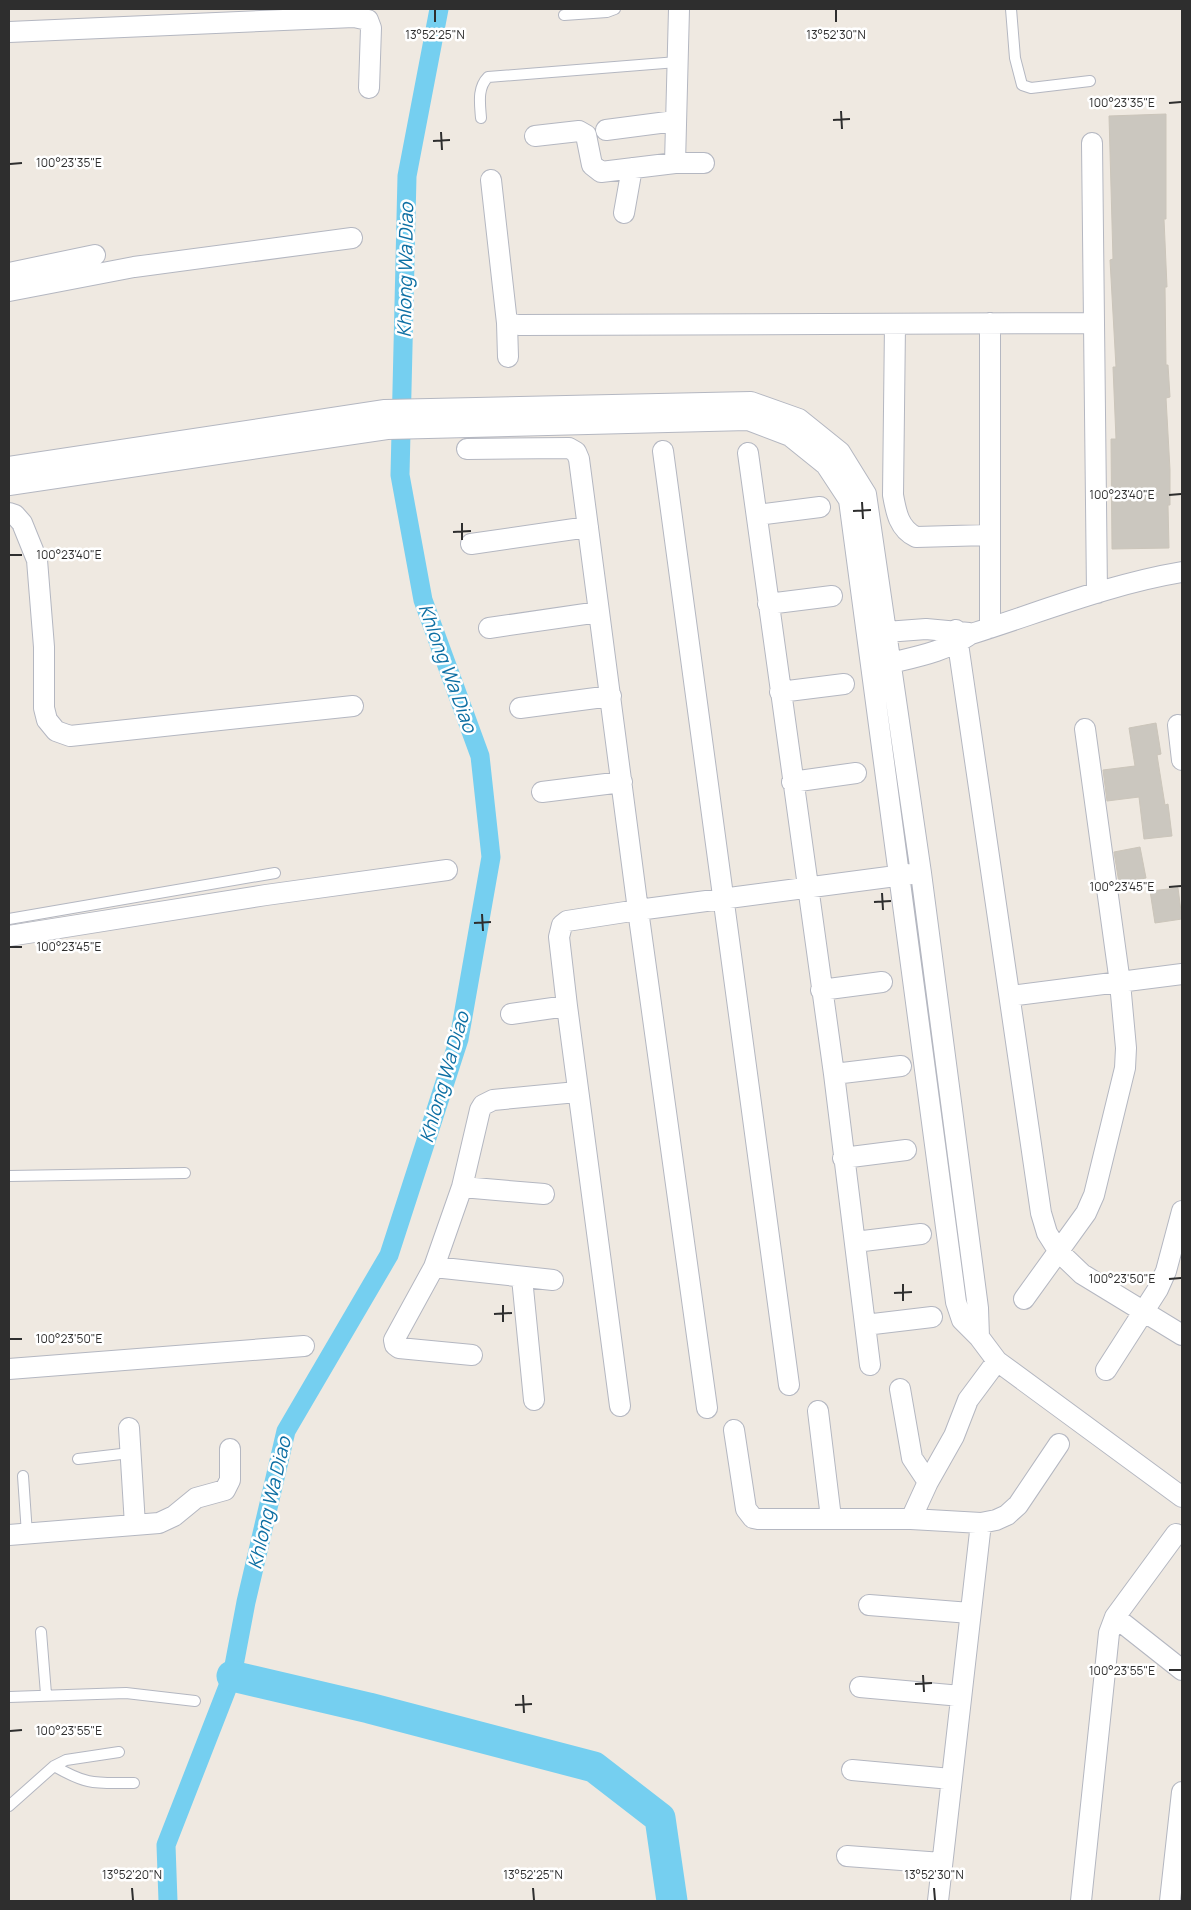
<svg xmlns="http://www.w3.org/2000/svg" width="1191" height="1910" font-family="Manrope,sans-serif">
  <style>
    .lines { fill: none; stroke-linecap: round; stroke-linejoin: round }
    .canal { stroke: #75cff0; stroke-width: 19 }
    .river { stroke: #75cff0; stroke-width: 31 }
    .building { fill: #cbc7bf; stroke: #cbc5ba }
    .service-casing { stroke: #b4b7c1; stroke-width: 12 }
    .minor-casing { stroke: #b4b7c1; stroke-width: 22 }
    .service { stroke: #fff; stroke-width: 10 }
    .minor { stroke: #fff; stroke-width: 20 }
    .ticks { fill: none; stroke: #2e2e2e; stroke-width: 2 }
    .labels { text-anchor: middle; stroke-width: 5; stroke-linejoin: round; paint-order: stroke }
    .water-label { font-size: 19px; font-style: italic; fill: #0d6fa3; stroke: #fff }
    .ticks-label { font-size: 12px; text-anchor: middle; fill: #2e2e2e; stroke: #fff; stroke-width: 5; stroke-linejoin: round; paint-order: stroke }
  </style>
  <rect width="100%" height="100%" fill="#efe9e1"/>
  <g class="lines">
    <path class="canal" d="M168,1901L166,1845L232,1676L246,1602L286,1431L389,1255L459,1039L491,857L480,756L423,600L400,475L407,176L439,9"/>
    <path class="river" d="M232,1676L369,1708L594,1767L660,1818L672,1901"/>
  </g>
  <path class="building" d="M1166,114V219H1164L1167,287H1165L1166,365H1168L1170,397L1166,398L1170,470V505H1168L1169,548L1112,549L1111,439H1116L1113,367H1116L1110,260L1113,259L1109,116Z
    M1156,723L1161,754L1157,755L1165,805L1168,804L1172,836L1144,839L1139,797L1107,801L1103,770L1135,766L1129,728Z
    M1140,847L1146,878L1119,883L1114,852Z
    M1178,888L1182,919L1155,923L1150,891Z"/>
  <g class="lines">
    <defs>
      <path id="service" d="M1011,9L1015,58L1022,85L1031,88L1090,81
        M564,15L607,12L615,9
        M481,118C480,104 477,88 488,77L677,62
        M9,919L275,873
        M9,1176L185,1173
        M78,1459L130,1453
        M23,1476L27,1534
        M41,1632L46,1694
        M9,1697L126,1693L195,1701
        M54,1766C89,1786 95,1783 134,1783
        M9,1806L54,1766L66,1760L119,1752"/>
      <path id="minor" d="M9,32L354,17L368,20L371,28L369,88
        M606,130L675,121
        M535,136L579,131L586,135L592,165L601,172L675,163L679,9
        M1092,143L1097,593
        M675,163H704
        M491,180L507,323L508,357
        M624,213L632,168
        M9,273L95,255
        M9,291L134,267L352,238
        M507,323L519,325L1094,323
        M895,324L893,495C896,512 899,529 916,537L989,535
        M467,449L569,448L576,452L579,459L638,910L707,1408
        M663,451L789,1385
        M748,453L834,1074L870,1365
        M9,467L385,410L751,402L799,419L840,452L866,494L921,873L978,1308L979,1337
        M9,485L387,429L748,420L790,436L826,465L849,500L956,1302L962,1320L979,1337L997,1361L1182,1497
        M9,513L15,515L22,523L37,560L44,647V708L47,720L56,731L70,736L353,706
        M757,515L820,507
        M471,544L588,527
        M768,604L832,596
        M489,628L599,612
        M990,628V323
        M956,630L1041,1213L1047,1233L1059,1252L1082,1274L1182,1335
        M886,632L926,629L969,633
        M891,663C920,656 946,651 971,634C1041,612 1110,584 1182,572
        M780,692L844,684
        M520,708L611,696
        M1178,725L1182,760
        M792,782L856,773
        M542,792L622,782
        M9,936L266,895L447,870
        M821,990L882,982
        M1010,996L1182,974
        M511,1014L567,1006
        M834,1074L901,1066
        M843,1158L906,1150
        M462,1187L544,1194
        M855,1242L921,1234
        M434,1267L553,1280
        M522,1278L534,1400
        M1024,1299L1086,1213L1094,1195L1125,1068L1126,1048L1120,983L1085,729
        M865,1325L932,1317
        M472,1355L399,1348L395,1345L394,1340L434,1267L462,1187L480,1110L483,1105L493,1100L577,1092
        M9,1369L304,1346
        M1106,1370L1158,1289L1166,1271L1182,1211
        M900,1389L912,1458L928,1482
        M620,1406L567,1006L559,937L562,925L567,921L638,910L911,874
        M818,1411L831,1518
        M129,1428L135,1525
        M734,1430L746,1509L753,1518L758,1519H911L981,1523L996,1520L1007,1515L1018,1505L1059,1444
        M911,1519L928,1482L954,1436L968,1400L997,1361
        M9,1535L159,1523L174,1516L196,1498L225,1490L230,1480V1449
        M869,1605L970,1613
        M1115,1617L1182,1670
        M860,1687L961,1696
        M852,1770L951,1779
        M847,1856L942,1863
        M938,1901L981,1523
        M1081,1901L1109,1633L1115,1617L1176,1534
        M1170,1901L1182,1792"/>
    </defs>
    <use href="#service" class="service-casing"/>
    <use href="#minor" class="minor-casing"/>
    <use href="#service" class="service"/>
    <use href="#minor" class="minor"/>
  </g>
  <path class="ticks" d="M435,10V22M836,10V22M1169,103L1181,102M841,111L842,129M833,120L850,119M441,132L442,150M433,141L450,140M10,164L22,163M1169,495L1181,494M862,502L863,519M853,511L871,510M462,523V540M453,532L471,531M10,555H22M1169,887L1181,886M882,893L883,910M874,902L891,901M482,914L483,931M474,923L491,922M10,947H22M1169,1279L1181,1278M903,1284V1301M894,1293L912,1292M503,1305V1322M494,1314L512,1313M10,1339H22M1169,1670H1181M923,1675L924,1692M915,1684L932,1683M523,1695L524,1713M515,1705L532,1704M10,1731L22,1730M132,1888L133,1900M533,1888L534,1900M934,1888L935,1900"/>
  <g class="labels">
    <g class="water-label">
      <text transform="translate(405 270) rotate(-89)" y="7">Khlong Wa Diao</text>
      <text transform="translate(448 668) rotate(70)" y="7">Khlong Wa Diao</text>
      <text transform="translate(444 1077) rotate(-74)" y="7">Khlong Wa Diao</text>
      <text transform="translate(269 1503) rotate(-77)" y="7">Khlong Wa Diao</text>
    </g>
  </g>
  <g class="ticks-label">
    <text x="435" y="39">13°52'25"N</text>
    <text x="836" y="39">13°52'30"N</text>
    <text x="1122" y="107">100°23'35"E</text>
    <text x="69" y="167">100°23'35"E</text>
    <text x="1122" y="499">100°23'40"E</text>
    <text x="69" y="559">100°23'40"E</text>
    <text x="1122" y="891">100°23'45"E</text>
    <text x="69" y="951">100°23'45"E</text>
    <text x="1122" y="1283">100°23'50"E</text>
    <text x="69" y="1343">100°23'50"E</text>
    <text x="1122" y="1675">100°23'55"E</text>
    <text x="69" y="1735">100°23'55"E</text>
    <text x="132" y="1879">13°52'20"N</text>
    <text x="533" y="1879">13°52'25"N</text>
    <text x="934" y="1879">13°52'30"N</text>
  </g>
  <rect width="1191" height="1910" fill="none" stroke="#2e2e2e" stroke-width="20"/>
</svg>
